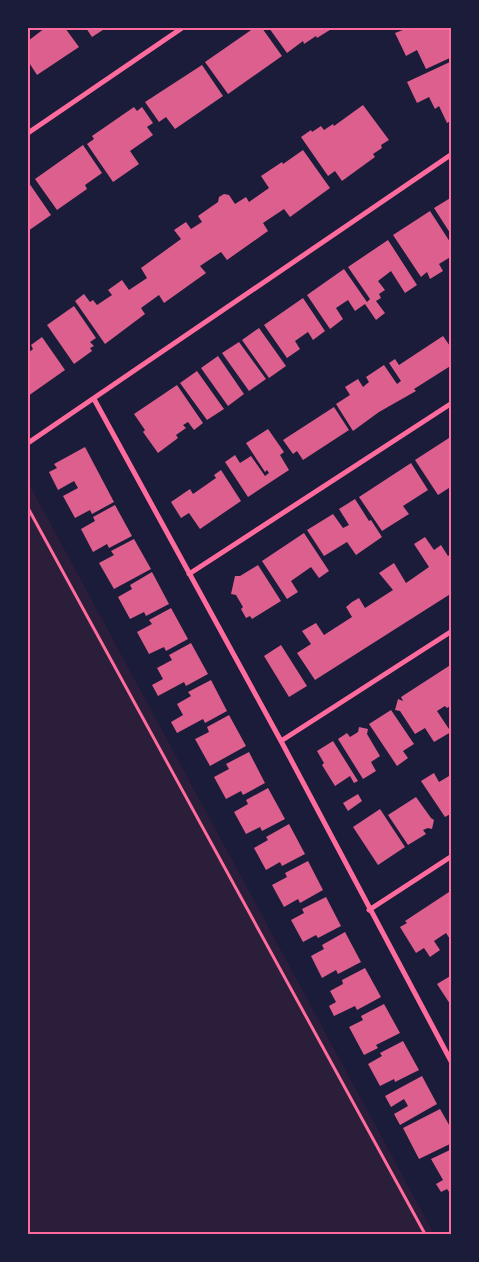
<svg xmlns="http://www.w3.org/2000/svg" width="479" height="1262" font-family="Cabin,sans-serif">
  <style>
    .green { fill: #2a1e3b }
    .building { fill: #dd5f8e }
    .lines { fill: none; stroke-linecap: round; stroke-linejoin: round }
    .path { stroke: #ff6b9d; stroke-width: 3 }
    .minor { stroke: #ff6b9d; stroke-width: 5 }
    .neatline { fill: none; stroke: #ff6b9d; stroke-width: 2 }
  </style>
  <rect width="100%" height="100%" fill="#1b1b3a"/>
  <path class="green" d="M28,482L434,1234H28Z"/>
  <path class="building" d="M45,28H65L79,47L37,75L28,61V41Z
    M86,28H106L92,37Z
    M254,28H262L282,56L228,94L205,62Z
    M269,28H333L317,38L316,36L304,44L303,41L287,53Z
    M408,28H452V57L426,69L417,50L406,56L395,33Z
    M452,61V120L447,123L439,106L435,109L429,97L417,103L407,82Z
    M202,65L223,96L175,129L166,117L159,122L145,102Z
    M363,105L389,140L381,145L382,148L373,154L375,157L342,181L335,171L328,176L301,137L311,130L312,132L321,126L324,130L333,124L334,126Z
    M134,107L137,111L142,107L153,123L147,127L153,135L130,151L139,164L113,182L87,144L94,139L92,136Z
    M83,145L102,173L85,185L87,189L57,210L35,179Z
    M303,150L330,188L290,217L284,209L263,223L268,231L227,260L221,252L200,266L206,273L164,303L159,295L141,308L145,314L105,344L75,301L84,294L90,302L93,300L97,305L112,295L108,290L122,280L129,290L147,278L141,268L181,239L174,230L186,222L191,229L202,222L198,216L218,202L219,197L224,194L229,195L235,204L246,197L249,202L269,188L261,176L282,162L283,164Z
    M29,183L51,215L28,231V184Z
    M452,197V236L434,208Z
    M430,211L452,245V256L439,264L443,271L430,279L427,272L421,277L393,235Z
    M388,240L417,285L405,293L391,271L378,281L385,290L379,294L381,298L376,301L385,313L376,320L365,304L355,311L348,300L336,308L343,319L330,329L307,295L344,269L367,302L370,299L348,267Z
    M303,298L325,331L313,340L308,332L295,341L300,349L287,358L264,325Z
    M74,306L96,338L90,342L94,346L90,348L92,351L74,364L47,325Z
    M259,328L286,366L269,378L242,340Z
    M443,336L452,349V365L414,389L416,391L379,412L353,431L336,404L350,395L345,387L358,379L363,387L369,382L366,377L384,365L397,384L401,381L389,363L395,359L399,365Z
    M42,337L65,370L28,396V353L33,349L31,345Z
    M239,342L266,379L249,391L222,353Z
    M218,356L244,394L228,406L201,368Z
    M197,371L224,409L207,420L180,383Z
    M177,385L203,423L194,430L188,422L183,425L186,428L176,435L178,438L158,453L143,432L145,430L134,414Z
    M334,407L349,430L303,460L297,451L293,454L283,440Z
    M268,429L284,452L280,455L289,470L248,497L225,462L235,455L240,463L251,456L265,476L269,473L267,470L265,472L246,443Z
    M452,436V486L438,495L415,460Z
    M85,447L114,502L92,514L90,510L75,518L63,496L78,488L74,481L58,490L49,472L57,468L54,464Z
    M411,463L428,490L403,506L409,514L382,531L359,497Z
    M221,470L241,501L200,529L189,513L181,518L171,502L190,489L193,494L216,478L214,475Z
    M355,499L369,521L371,520L382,537L356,555L347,542L324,556L307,530L333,514L343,528L349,525L339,509Z
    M115,505L132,536L109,548L107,544L93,552L81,529L95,521L93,517Z
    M304,533L329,571L319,578L311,567L291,581L298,592L287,599L262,561Z
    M425,537L434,550L441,545L448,556L452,553V593L315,680L297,653L311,644L302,631L316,623L324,635L352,617L346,607L352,602L359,598L365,608L393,590L379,573L394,563L406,583L429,567L414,544Z
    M134,539L151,569L114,589L99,563L114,555L111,551Z
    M258,565L281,601L252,619L250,616L246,618L241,609L243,607L236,595L231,594L235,576H240Z
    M152,572L169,604L146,616L144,612L130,619L118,597L132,589L130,585Z
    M171,608L188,639L166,651L164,647L149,654L137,632L152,624L149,620Z
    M191,643L208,674L186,686L184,682L158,696L152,685L163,679L157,668L172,660L169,655Z
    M281,645L307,686L289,697L264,656Z
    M452,664V705L447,708L445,706L437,711L451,732L434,742L425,728L415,734L400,711L395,710L398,699L403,701L401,697Z
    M211,680L227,711L205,723L203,719L177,733L171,722L183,715L177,704L191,696L188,692Z
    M391,710L414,744L403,751L408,758L397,766L369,724Z
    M229,715L246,746L210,766L195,739L209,732L207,727Z
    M359,727L368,729L367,734L380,756L371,762L376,771L363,779L338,739L347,733L350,737L358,732Z
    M333,741L358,781L354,783L350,776L335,786L322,765L324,763L317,751Z
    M249,752L265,783L243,795L241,791L226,799L214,777L229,769L226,764Z
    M434,773L439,782L449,776L452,780V813L445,817L421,781Z
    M268,788L285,819L262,831L260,827L246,834L234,812L248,804L246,800Z
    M358,794L362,801L348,811L343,803Z
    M416,797L431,818L434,820L432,829L428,828L423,830L426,834L408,845L388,815Z
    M380,809L405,847L378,865L353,827Z
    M289,824L305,854L282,866L280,862L266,870L254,848L268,840L266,837Z
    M308,861L323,890L300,903L298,899L284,907L272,885L287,877L285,873Z
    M449,892L452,896V942L446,933L434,941L440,950L430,957L424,948L416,953L400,927L407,923L405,921Z
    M326,897L341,926L318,938L316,935L303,942L291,920L304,913L302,909Z
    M345,932L361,962L338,974L336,970L322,978L311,956L324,949L322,945Z
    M365,968L381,997L357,1010L355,1006L334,1016L329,1006L336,1002L330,991L343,984L342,980Z
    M452,975V1007L437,984Z
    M384,1004L400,1033L376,1045L378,1048L364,1055L349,1027L363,1020L361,1016Z
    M403,1041L419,1070L395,1082L394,1079L380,1086L368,1064L382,1056L380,1053Z
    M422,1076L437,1104L400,1125L394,1114L408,1106L404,1099L391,1107L385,1096Z
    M440,1109L452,1130V1143L419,1159L403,1128Z
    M452,1149V1196L447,1189L441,1192L436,1184L443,1180L431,1159Z"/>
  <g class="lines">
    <path class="path" d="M28,508L425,1234"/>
    <path class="minor" d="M28,133L182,28
      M94,399L281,741L452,1063
      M28,443L452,154
      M189,574L452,403
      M281,741L452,631
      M369,910L452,856"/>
  </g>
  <rect width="479" height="1262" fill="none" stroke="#1b1b3a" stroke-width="58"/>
  <rect x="29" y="29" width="421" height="1204" class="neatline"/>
</svg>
